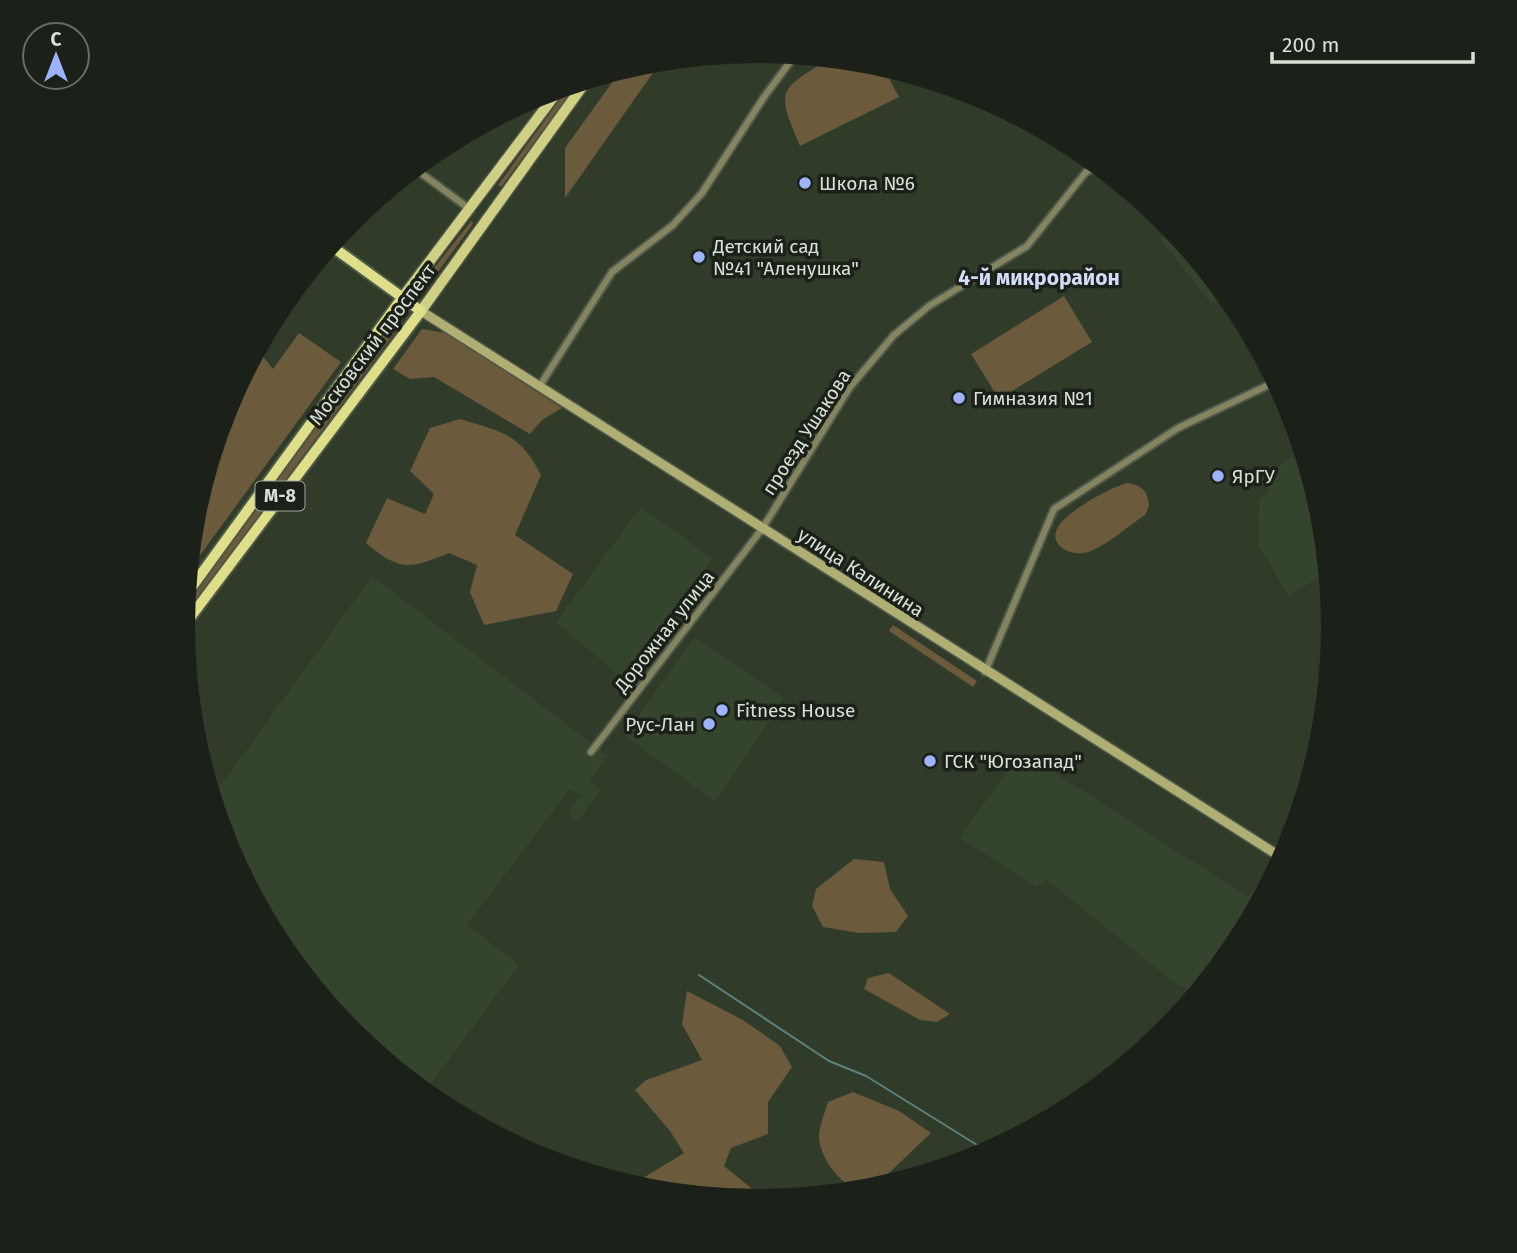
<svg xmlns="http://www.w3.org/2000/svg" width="1517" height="1253" font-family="'Fira Sans',sans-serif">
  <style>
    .built { fill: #35442d }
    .green { fill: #6b5a3c }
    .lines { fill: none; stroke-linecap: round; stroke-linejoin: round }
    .stream { stroke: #5c827d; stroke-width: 2 }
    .minor-casing { stroke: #4e5949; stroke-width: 10 }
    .secondary-casing { stroke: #4e5949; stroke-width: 12 }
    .primary-casing { stroke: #4e5949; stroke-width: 13 }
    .trunk-casing { stroke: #4e5949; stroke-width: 14 }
    .minor { stroke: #848460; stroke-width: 6 }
    .secondary { stroke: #afaf74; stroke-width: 9 }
    .primary { stroke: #d0d084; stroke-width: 10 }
    .trunk { stroke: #dfdf8a; stroke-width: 10 }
    .poi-dot { fill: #9eb3fd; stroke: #1b2019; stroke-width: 2.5 }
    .labels { text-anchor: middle; stroke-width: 7; stroke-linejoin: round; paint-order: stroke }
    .shield { fill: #1b2019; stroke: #9fa69d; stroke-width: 2 }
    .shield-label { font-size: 18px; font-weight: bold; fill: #d8e0d5 }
    .poi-label { font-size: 19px; fill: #d8e0d5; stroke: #1b2019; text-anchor: start }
    .street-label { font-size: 19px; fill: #d8e0d5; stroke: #1b2019 }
    .neighbourhood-label { font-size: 21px; font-weight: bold; fill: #d3dcf8; stroke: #1b2019 }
  </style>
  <rect width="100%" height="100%" fill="#303b2a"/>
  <path class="built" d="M1174,229L1226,293L1213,306L1160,239Z
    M1303,448L1323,515L1329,571L1289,596L1258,545L1259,499L1268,493L1267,475Z
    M641,507L713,559L621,677L556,622Z
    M372,576L608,756L589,781L601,790L578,821L568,813L580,796L570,789L467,925L519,965L424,1093L351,1033L280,946L226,846L212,798Z
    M695,637L784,698L716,802L624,735Z
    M1015,759L1035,760L1248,897L1262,879L1271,884L1237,947L1199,993L1177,985L1047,880L1036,887L960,838Z"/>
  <path class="green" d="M830,58L882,65L899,97L800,146C775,88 779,91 830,58Z
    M662,60L565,198V148L621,70Z
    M578,83L501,187L498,185L571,84Z
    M472,220L473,224L424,291H420L419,287Z
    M1064,296L1092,342L999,399L971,354Z
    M397,317L401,321L398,328L184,616L185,607Z
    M422,329L446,333L562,408L542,420L530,434L434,377L410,379L393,369Z
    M299,333L341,362L190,569L194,514L227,406L257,349L273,369Z
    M460,419C502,432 520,433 541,475L515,535L573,574L556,611L484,625L470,592L477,565L449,553C410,569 400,572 366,543L387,498L425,514L434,494L410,471L430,428Z
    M1128,483C1143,485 1148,492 1149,506L1145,515C1128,526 1110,543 1091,551C1073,559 1044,545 1060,524C1070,510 1112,486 1128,483Z
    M893,625L977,681L973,687L889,631Z
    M854,859L884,862L890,889L908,916L896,932L859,933L823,927L812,906L816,889Z
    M889,973L950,1014L937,1022L920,1020L864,989L868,978Z
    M687,991L743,1020L780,1046L792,1067L768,1102V1134L731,1148L724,1166L767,1201L646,1191L630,1186L684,1153L670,1131L635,1090L646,1080L702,1060L682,1024Z
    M853,1092L899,1111L931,1133L870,1191C845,1194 818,1157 819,1135C820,1124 825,1112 828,1102Z"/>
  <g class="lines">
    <path class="stream" d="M699,975L829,1061L866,1076L990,1153"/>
    <defs>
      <path id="minor" d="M414,168L471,210
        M539,387L612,272L673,225L702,193L764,97L796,54
        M985,672L1054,509L1178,428L1277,381
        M591,752L762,529L850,387L894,335L929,306L1027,246L1086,172L1100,165"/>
      <path id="secondary" d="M421,311L1284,859
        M1277,855L1298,823"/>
      <path id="primary" d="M402,298L561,87
        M421,311L587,80"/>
      <path id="trunk" d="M186,595L402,298
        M183,627L421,311L330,245"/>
    </defs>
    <use href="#minor" class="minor-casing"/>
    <use href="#secondary" class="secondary-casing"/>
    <use href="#primary" class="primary-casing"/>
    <use href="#trunk" class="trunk-casing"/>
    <use href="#minor" class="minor"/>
    <use href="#secondary" class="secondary"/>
    <use href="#primary" class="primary"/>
    <use href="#trunk" class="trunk"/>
  </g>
  <g class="poi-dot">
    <circle cx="805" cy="183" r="7"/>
    <circle cx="699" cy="257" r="7"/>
    <circle cx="959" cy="398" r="7"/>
    <circle cx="1218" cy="476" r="7"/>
    <circle cx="722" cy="710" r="7"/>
    <circle cx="709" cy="724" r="7"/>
    <circle cx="930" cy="761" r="7"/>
  </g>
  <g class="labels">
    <rect class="shield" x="255.5" y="481.5" width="49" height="29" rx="5"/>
    <g class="shield-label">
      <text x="280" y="502">М-8</text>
    </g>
    <g class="poi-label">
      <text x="819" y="190">Школа №6</text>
      <text x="713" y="253">Детский сад<tspan x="713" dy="22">№41 "Аленушка"</tspan></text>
      <text x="973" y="405">Гимназия №1</text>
      <text x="1232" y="483">ЯрГУ</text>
      <text x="736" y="717">Fitness House</text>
      <text x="695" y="731" text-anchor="end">Рус-Лан</text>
      <text x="944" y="768">ГСК "Югозапад"</text>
    </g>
    <g class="street-label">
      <text transform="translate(372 344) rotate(-53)" y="7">Московский проспект</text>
      <text transform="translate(806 432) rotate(-57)" y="7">проезд Ушакова</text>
      <text transform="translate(861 572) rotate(33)" y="7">улица Калинина</text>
      <text transform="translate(664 631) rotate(-52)" y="7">Дорожная улица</text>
    </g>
    <g class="neighbourhood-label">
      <text x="1039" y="285">4-й микрорайон</text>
    </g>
  </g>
  <path d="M0 0H1517V1253H0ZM195 626a563 563 0 1 1 1126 0a563 563 0 1 1-1126 0Z" fill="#1b2019" fill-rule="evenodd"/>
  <g transform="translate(56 56)"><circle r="33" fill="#1b2019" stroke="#676d64" stroke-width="2"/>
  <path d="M0-5L12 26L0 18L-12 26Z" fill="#9eb3fd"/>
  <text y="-10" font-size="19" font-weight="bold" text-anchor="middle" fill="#d8e0d5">С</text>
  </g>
  <path d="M1272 52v10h201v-10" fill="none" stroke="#d8e0d5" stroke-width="3.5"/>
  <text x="1282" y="52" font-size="21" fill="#d8e0d5" stroke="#1b2019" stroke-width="5" paint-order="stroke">200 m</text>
</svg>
